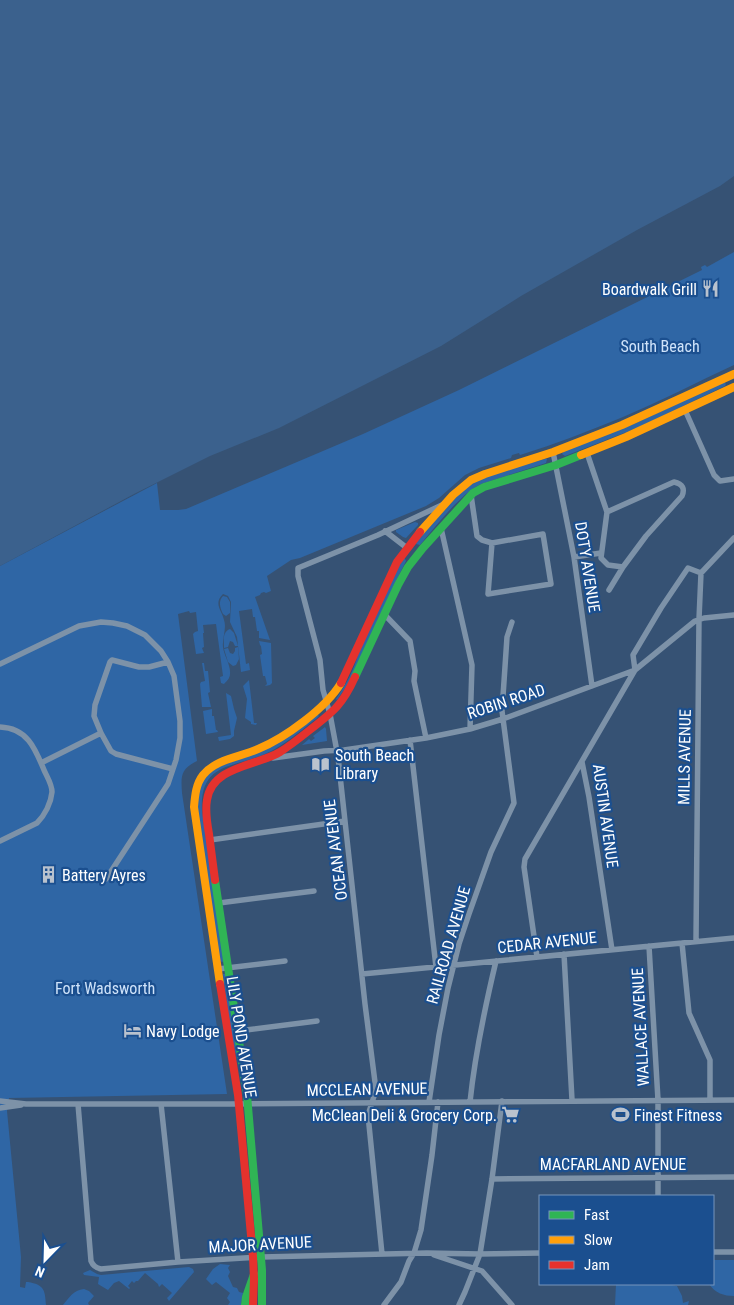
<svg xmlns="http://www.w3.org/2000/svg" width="734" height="1305" font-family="'Roboto Condensed',sans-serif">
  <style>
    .green { fill: #2f66a5 }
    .water { fill: #3b618d }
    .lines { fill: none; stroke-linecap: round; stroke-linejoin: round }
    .street { stroke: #7d92a8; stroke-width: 5.5 }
    .fast { stroke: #30b455; stroke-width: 8 }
    .slow { stroke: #ff9f0a; stroke-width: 8 }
    .jam { stroke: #e5322d; stroke-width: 8 }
    .labels { text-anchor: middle; stroke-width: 4.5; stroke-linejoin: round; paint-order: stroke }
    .poi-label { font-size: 16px; fill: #fff; stroke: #1b4f8f; text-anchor: start }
    .park-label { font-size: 16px; fill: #cfe3fa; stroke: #1b4f8f }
    .street-label { font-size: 16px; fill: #fff; stroke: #1b4f8f }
  </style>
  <rect width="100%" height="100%" fill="#365274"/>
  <path class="green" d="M734,252V365C697,382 661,401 623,417C589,431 555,444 520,455L519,453L512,455L511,458L479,468L465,475L439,498L426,506L300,558L291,560L267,576L271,591L266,593L264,592L261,593L260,595L255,597L270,640L259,638V631H257L255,617H253L252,609L239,611L246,664L249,663L250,670L241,672L237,637L230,622L231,602L228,596L223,594C213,604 222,610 224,620C227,628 222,638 223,647C224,656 231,665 230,674C230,678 227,681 224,684L221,683L220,677L223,676L216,624L203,625L204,633H203L204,647L202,648L204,653L196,654L193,634L195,632L198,631L196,612L190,613L189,611L178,614L197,761C180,769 181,777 182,793L227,1094L9,1098L7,1111L21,1257L20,1287L25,1288L26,1282H28C44,1285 45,1289 46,1305H0V566L157,483L160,510H178L186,509L363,434L459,390L702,270L701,267L705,265L707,267Z
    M724,382L726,384L725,386L637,428L565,456L562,454L564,451L634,424Z
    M545,459H547L546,463L481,484C460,494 436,526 420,545L416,544L417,541L461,492C481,474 519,467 545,459Z
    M415,522L418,523V525L406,538L403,537L396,532V530Z
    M404,558L405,559L406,561L395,583L348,684L337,700L336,699C346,685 354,670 358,654L392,577Z
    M223,596L227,597L230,602V613L226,616L223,614C220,608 218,601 223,596Z
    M230,629L234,633L238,646H235L233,642L230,641L228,647L224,648C224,641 222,632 230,629Z
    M259,641L271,643L272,683L270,685L265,686L267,684L265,676H263L260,655L262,654L261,646L260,645Z
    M238,647L239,659L236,665L233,666L228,662L224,649L228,648L230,653L233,654L235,651V648Z
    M202,663H204L205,671H208L210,692L208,693L211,707H202L200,684L201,682L205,681Z
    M249,680L254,723H257L256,725L251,724V722L245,718L247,699L243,686Z
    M226,693L231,696L234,709L237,718L234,731V736L230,739L219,741L218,737L231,735Z
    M212,709V716H214L216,730H217L218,732L206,734L203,711Z
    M317,714L319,716L316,719C300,731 284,746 265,754C232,768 199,763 202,811L224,959V961L222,962L220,961L197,807L199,791L203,781L213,769L255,753Z
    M325,727L326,729L327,741L302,745L309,739L311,741L315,738L313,736Z
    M223,974H226L239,1067L231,1035Z
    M713,1260H734V1296C724,1296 715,1293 709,1284H713Z
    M220,1264L230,1265L228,1268L230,1272L228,1276L233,1287L237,1288L239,1292L243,1293L241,1305H228L230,1302L227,1298L230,1293L216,1282L212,1285L206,1279L213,1269Z
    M189,1267L193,1269L194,1272L169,1301L167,1298L172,1293L162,1284L159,1287L158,1284L145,1273L138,1281H136L134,1283L132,1281L128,1286L130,1288L129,1289L119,1281L114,1283L108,1290L98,1284L99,1277L84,1275L83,1273L90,1270L97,1274L101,1275Z
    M616,1284H667L677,1286L682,1296L683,1303L689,1301L688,1305H615Z
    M84,1289L89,1291L94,1296L88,1303L89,1305H63C69,1298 73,1290 84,1289Z"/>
  <path class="water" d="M0,0H734V176L720,186L637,230L521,296L441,346L279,428L210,456L134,494L0,566Z"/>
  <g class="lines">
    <path class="street" d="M685,410L714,475L720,481L734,479
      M553,452L574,557L592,686
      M587,453L607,512L601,558L608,565L623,567L646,536L682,496C685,489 683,484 674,482L607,512
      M471,495L477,536L482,540L492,543
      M441,528L472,665L470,729
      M385,531L407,548
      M543,534L551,584L488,594L492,543Z
      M574,557L601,553
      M701,573L734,538
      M609,590L623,567
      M384,614L410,641L415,671L414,681L426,738
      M168,662L149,667H139L112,660L110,662L95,705L94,716L101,733L111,751L116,754L173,769
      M0,664L79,626L101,622L113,623L127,626L145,635L161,651L168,662L174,676L180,721V738L176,760L168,784L106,879
      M0,727C27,728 35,748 44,770C47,777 52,784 52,792C51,803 45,815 37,823L0,841
      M410,740L436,967
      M273,758L324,751L344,750L426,738L470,729L503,719L635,670L695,621L704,618L734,615
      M582,762L589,797L612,950
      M41,763L101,733
      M210,840L345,821
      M219,903L314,891
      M696,941L699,619L701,573
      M682,943L689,1013L710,1060V1100
      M649,946L658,1100V1196
      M564,954L572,1100
      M537,957L524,867L525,859L635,670L633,655L661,608L688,568L701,573
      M218,969L285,961
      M362,974L734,938
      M238,1031L317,1021
      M0,1101L26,1104H230L734,1100
      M429,1102L439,1035L448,988L459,944L469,914L491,852L514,803L502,711L507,637L512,622
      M470,1102C475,1054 485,1007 496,961
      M78,1104L91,1261C93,1266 96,1268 101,1269L178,1262L262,1257L427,1253L480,1254L540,1253
      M161,1104L178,1262
      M0,1108L21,1105
      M492,1179L734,1177
      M713,1252H734
      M382,1254L368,1115L376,1090L365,1004L338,757L330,714L323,690L320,660L298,576V568L378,535L444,504
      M434,1255L482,1271L512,1305
      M384,1305L401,1282L409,1261L414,1253L421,1230L432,1155L438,1102
      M459,1305L465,1292L480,1254L492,1179L502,1101"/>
    <path class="fast" d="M355,677L398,585L408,567L423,548L473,493L484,487L556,465L581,455
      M215,880L247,1095L262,1270V1305
      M245,1305L246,1297L254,1274"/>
    <path class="slow" d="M581,455L626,437L734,387
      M420,532L453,495L471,480L485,474L553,452L622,425L734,374
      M220,984L194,807C195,795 196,784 203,775C216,759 240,757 258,749C285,738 326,708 341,683"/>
    <path class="jam" d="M341,683L397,562L420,532
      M215,880C213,864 211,849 209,834C207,823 205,811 207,800C212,766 257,766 280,752C291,745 301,737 311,729C334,711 343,704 355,677
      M220,984L238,1095L253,1257L254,1279L253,1305"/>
  </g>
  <defs>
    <symbol id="restaurant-bare" viewBox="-9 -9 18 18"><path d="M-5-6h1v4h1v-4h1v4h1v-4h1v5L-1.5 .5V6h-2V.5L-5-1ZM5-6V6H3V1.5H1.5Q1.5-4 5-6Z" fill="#b9c2ce" stroke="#1b4f8f" stroke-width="2.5" paint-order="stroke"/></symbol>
    <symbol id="library-bare" viewBox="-9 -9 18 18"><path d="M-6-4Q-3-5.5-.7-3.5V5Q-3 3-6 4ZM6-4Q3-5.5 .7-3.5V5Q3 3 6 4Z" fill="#b9c2ce" stroke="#1b4f8f" stroke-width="2.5" paint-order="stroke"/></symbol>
    <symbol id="building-bare" viewBox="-9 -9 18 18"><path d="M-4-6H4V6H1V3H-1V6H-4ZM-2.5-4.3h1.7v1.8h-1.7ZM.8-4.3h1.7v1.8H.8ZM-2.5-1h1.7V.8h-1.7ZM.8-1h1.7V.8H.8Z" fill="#b9c2ce" stroke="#1b4f8f" stroke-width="2.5" paint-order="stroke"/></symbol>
    <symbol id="hotel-bare" viewBox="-9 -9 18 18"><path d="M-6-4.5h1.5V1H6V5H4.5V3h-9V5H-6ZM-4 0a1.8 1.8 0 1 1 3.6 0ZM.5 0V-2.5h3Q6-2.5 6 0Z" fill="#b9c2ce" stroke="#1b4f8f" stroke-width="2.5" paint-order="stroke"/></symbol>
    <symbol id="supermarket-bare" viewBox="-9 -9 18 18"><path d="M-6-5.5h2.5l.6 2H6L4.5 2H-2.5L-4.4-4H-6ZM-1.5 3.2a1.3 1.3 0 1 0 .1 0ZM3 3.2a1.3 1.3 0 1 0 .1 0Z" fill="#b9c2ce" stroke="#1b4f8f" stroke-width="2.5" paint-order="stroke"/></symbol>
    <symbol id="stadium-bare" viewBox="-9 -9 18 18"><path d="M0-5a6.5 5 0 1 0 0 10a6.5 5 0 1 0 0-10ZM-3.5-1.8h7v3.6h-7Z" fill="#b9c2ce" stroke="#1b4f8f" stroke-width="2.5" paint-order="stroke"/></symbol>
  </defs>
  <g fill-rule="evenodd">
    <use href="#restaurant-bare" x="698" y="276" width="25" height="25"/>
    <use href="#library-bare" x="308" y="752" width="25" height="25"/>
    <use href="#building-bare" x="36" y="862" width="25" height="25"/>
    <use href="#hotel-bare" x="120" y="1018" width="25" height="25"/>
    <use href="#supermarket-bare" x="498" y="1102" width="25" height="25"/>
    <use href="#stadium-bare" x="608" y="1102" width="25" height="25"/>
  </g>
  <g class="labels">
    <g class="poi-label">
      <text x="697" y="295" text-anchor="end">Boardwalk Grill</text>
      <text x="335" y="761">South Beach<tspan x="335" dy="18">Library</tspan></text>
      <text x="62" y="881">Battery Ayres</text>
      <text x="146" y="1037">Navy Lodge</text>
      <text x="497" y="1121" text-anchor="end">McClean Deli &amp; Grocery Corp.</text>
      <text x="634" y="1121">Finest Fitness</text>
    </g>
    <g class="park-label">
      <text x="660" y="352">South Beach</text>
      <text x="105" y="994">Fort Wadsworth</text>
    </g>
    <g class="street-label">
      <text transform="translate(588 567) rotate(81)" y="6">DOTY AVENUE</text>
      <text transform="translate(506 701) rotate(-18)" y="6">ROBIN ROAD</text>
      <text transform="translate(684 757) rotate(-89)" y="6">MILLS AVENUE</text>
      <text transform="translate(606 816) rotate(82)" y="6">AUSTIN AVENUE</text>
      <text transform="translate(335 850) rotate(-97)" y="6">OCEAN AVENUE</text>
      <text transform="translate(547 942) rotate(-6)" y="6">CEDAR AVENUE</text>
      <text transform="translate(448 945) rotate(-74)" y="6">RAILROAD AVENUE</text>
      <text transform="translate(640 1027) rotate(-93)" y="6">WALLACE AVENUE</text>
      <text transform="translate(242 1037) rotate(81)" y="6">LILY POND AVENUE</text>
      <text transform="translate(367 1089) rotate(-1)" y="6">MCCLEAN AVENUE</text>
      <text x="613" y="1170">MACFARLAND AVENUE</text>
      <text transform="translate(260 1244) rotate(-3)" y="6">MAJOR AVENUE</text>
    </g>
  </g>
  <rect x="539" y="1195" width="175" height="90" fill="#1b4f8f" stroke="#7695bc"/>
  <rect x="549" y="1211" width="25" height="8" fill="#30b455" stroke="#7695bc"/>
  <text x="584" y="1220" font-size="15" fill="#ffffff">Fast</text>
  <rect x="549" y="1236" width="25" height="8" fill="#ff9f0a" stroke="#7695bc"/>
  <text x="584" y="1245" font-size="15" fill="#ffffff">Slow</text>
  <rect x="549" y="1261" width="25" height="8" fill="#e5322d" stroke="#7695bc"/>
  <text x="584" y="1270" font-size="15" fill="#ffffff">Jam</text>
  <g transform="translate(45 1260) rotate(203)" stroke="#1b4f8f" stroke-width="4" paint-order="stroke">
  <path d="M0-4L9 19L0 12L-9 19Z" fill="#ffffff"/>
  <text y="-8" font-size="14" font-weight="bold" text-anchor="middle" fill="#ffffff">N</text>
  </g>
</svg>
